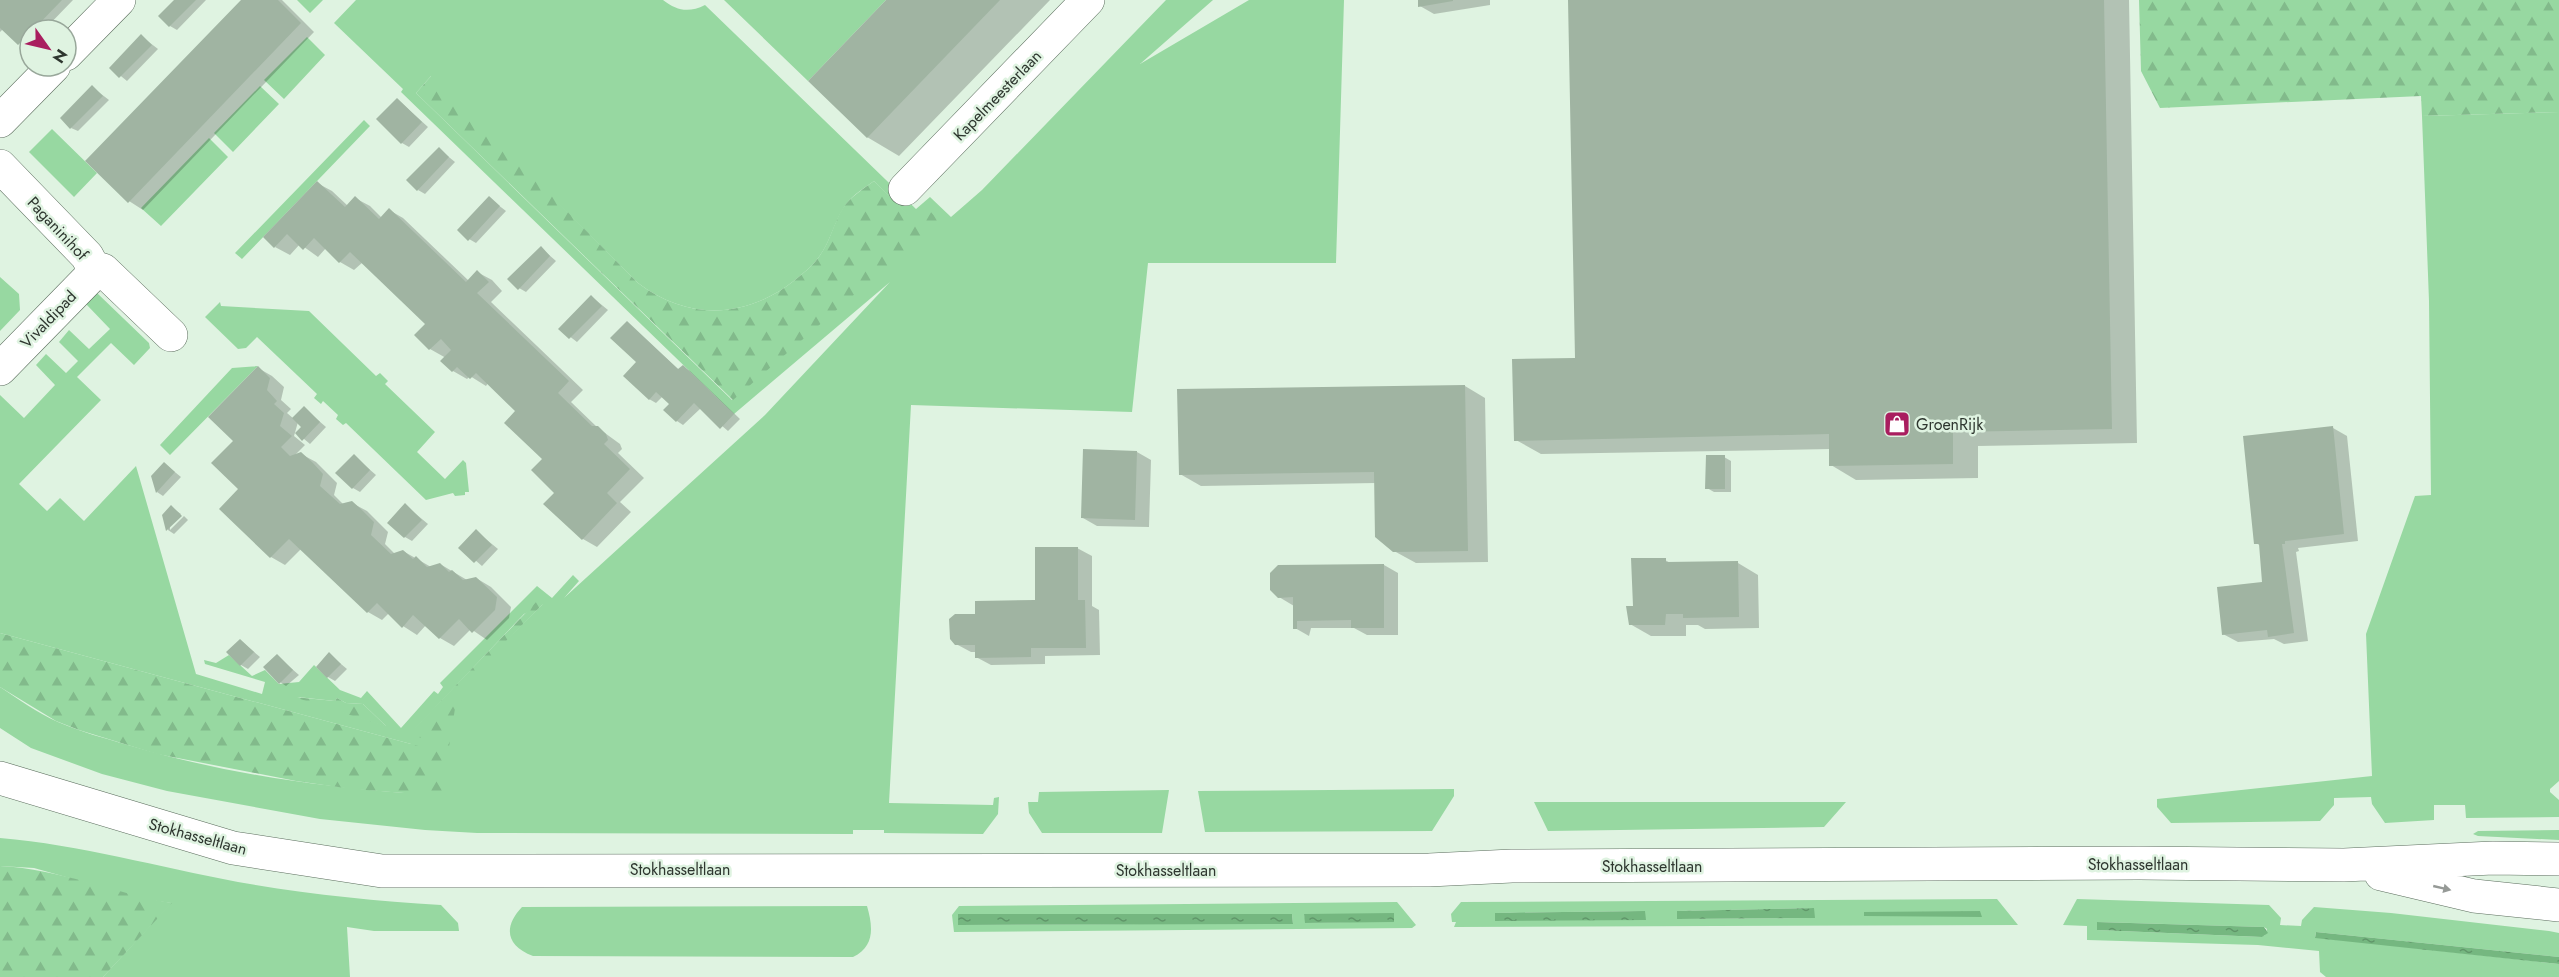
<svg xmlns="http://www.w3.org/2000/svg" width="2559" height="977" font-family="Jost,sans-serif">
  <style>
    .green { fill: #97d8a1; fill-rule: evenodd }
    .forest { fill: url(#forest-firs) }
    .water { fill: url(#water-ripples) }
    .shadow { fill: #0003 }
    .building { fill: #a0b4a2 }
    .lines { fill: none; stroke-linecap: round; stroke-linejoin: round }
    .minor-casing { stroke: #5b6d5d; stroke-width: 34 }
    .tertiary-casing { stroke: #5b6d5d; stroke-width: 34 }
    .minor { stroke: #fff; stroke-width: 33 }
    .tertiary { stroke: #fff; stroke-width: 33 }
    .oneway { fill: #969a97 }
    .labels { text-anchor: middle; stroke-width: 5; stroke-linejoin: round; paint-order: stroke }
    .street-label { font-size: 16px; fill: #2e362f; stroke: #dff3e1 }
    .poi-label { font-size: 16px; fill: #2e362f; stroke: #dff3e1; text-anchor: start }
  </style>
  <defs>
    <pattern id="forest-firs" width="22" height="20" patternUnits="userSpaceOnUse" patternTransform="scale(1.5)"><rect width="22" height="20" fill="#97d8a1"/><path d="M5 1l3.5 6h-7zM16 11l3.5 6h-7z" fill="#82ba8b"/></pattern>
    <pattern id="water-ripples" width="26" height="14" patternUnits="userSpaceOnUse" patternTransform="scale(1.5)"><rect width="26" height="14" fill="#75b780"/><path d="M2 4q2-2 4 0t4 0M15 11q2-2 4 0t4 0" fill="none" stroke="#609669"/></pattern>
  </defs>
  <rect width="100%" height="100%" fill="#dff3e1"/>
  <path class="green" d="M297,0H323L310,13Z
    M356,0H663C677,11 689,13 705,5L916,209L930,197L951,217L982,190L1166,0H1213L1140,64L1249,0H1344L1336,263H1148L1132,412L911,405L889,803L993,805L994,798L999,797L998,814L983,834L884,833V830H853V834L477,833L425,830L320,819L167,791L102,774L31,748L0,728V687C18,699 38,713 58,722C81,732 104,738 128,745C218,772 312,786 405,793L411,744L0,633V395L24,418L55,385L36,365L46,354L66,373L78,361L59,342L69,330L89,349L110,329L86,304L97,293L149,343L150,348L134,365L111,343L77,377L101,400L19,484L47,511L60,498L84,521L136,466L196,674L262,694L265,682L205,664L204,660L216,663L229,655L252,676L265,670L279,684L299,682L314,665L340,690L361,698L367,691L401,728L434,691L438,694L443,687L440,683L537,586L552,598L573,575L579,581L564,598L765,415L890,282L734,414L401,92L403,89L334,23ZM431,76L638,283C688,321 746,319 795,280C803,273 812,267 818,258C830,243 833,225 843,209C849,197 863,189 874,181L917,224L732,400L416,93ZM543,604L410,734L524,614ZM297,697L335,701L337,698L346,703L363,704L386,726Z
    M724,0H886L808,81Z
    M307,37L325,55L284,99L264,80Z
    M260,86L279,104L233,152L214,133Z
    M2559,112V781L2550,789V792L2559,800V817L2466,818L2465,805H2434V820L2385,823L2372,804L2371,797L2334,798V805L2320,821L2171,823L2157,807V799L2372,776L2366,634L2415,496L2431,495L2429,301L2422,116Z
    M364,120L370,126L242,259L235,253Z
    M52,129L97,173L74,197L29,152Z
    M209,138L228,157L161,226L141,208Z
    M0,277L19,294L20,310L0,331Z
    M220,302L221,306L309,311L376,376L380,373L388,381L385,384L435,432L417,452L445,479L463,460L466,463L469,492H465V495L455,496L453,493L426,500L346,423L343,425L336,419L338,415L323,401L321,404L314,398L317,394L257,337L246,348L238,349L205,317Z
    M258,366L170,455L160,445L232,368Z
    M1454,789V796L1432,831L1205,832L1198,791Z
    M1169,790L1162,833H1042L1029,813L1028,802H1038L1039,792Z
    M1534,802H1846L1824,827L1548,831Z
    M2559,830V840L2478,836L2473,834L2478,831Z
    M0,838C81,845 158,867 238,882C305,894 373,901 441,905L458,923L459,931H374L347,927L350,977H103L171,903L144,899L34,868L0,866Z
    M1997,899L2018,925L1454,927L1456,922H1452L1451,914L1461,902ZM1814,908V918L1677,919V911ZM1645,911L1495,921V913Z
    M2077,899L2269,905L2281,918L2280,925L2301,926L2302,920L2314,907L2391,913L2549,931L2559,933V957L2316,932L2315,937L2559,964V977H2326L2320,972L2319,951L2258,945L2087,940V926L2063,925ZM2098,922L2264,927L2267,929L2265,935L2261,937L2097,930Z
    M1397,902L1416,925L1412,928L954,932L952,915L959,906ZM958,914H1292L1293,923L959,925ZM1304,914H1394V921L1306,923Z
    M867,906C873,927 875,946 853,957L533,956C506,946 503,927 522,907Z"/>
  <path class="forest" d="M2139,0H2559V112L2422,116L2421,96L2160,108L2141,71Z
    M432,75L638,283C688,321 746,319 795,280C803,273 812,267 818,258C830,243 833,224 843,208C850,197 863,189 874,181L917,223L930,211L939,221L733,400L416,93Z
    M538,600L543,604L458,689L449,747L409,734Z
    M0,633L448,754L443,796L352,789L296,781L157,754L79,730L56,721L0,687Z
    M294,697L335,701L337,698L346,703L363,704L387,727Z
    M0,866C61,869 112,893 172,903L103,977H0Z"/>
  <path class="water" d="M1814,908L1815,918L1677,919V911Z
    M1645,911L1646,920L1495,921V913Z
    M1980,911L1982,917L1864,916V912Z
    M1394,913V922L1305,923L1304,914Z
    M958,914H1292L1293,924L958,925Z
    M2097,922L2264,927L2268,933L2262,937L2097,930Z
    M2316,932L2559,957V964L2315,938Z"/>
  <path class="shadow" d="M0,0H73L44,30H30V44L26,48L3,29L0,32Z
    M176,0H206L177,30L170,26Z
    M243,0H282L314,32L143,210L129,201Z
    M888,0H1050L899,156L867,137Z
    M1420,0H1490V5L1434,14L1420,6Z
    M1570,0H2129L2137,443L1978,446V478L1856,480L1831,465V449L1541,454L1516,440L1576,360Z
    M141,36L158,49L127,81L111,68Z
    M92,87L109,100L78,131L71,128Z
    M397,99L428,127L409,147L402,143Z
    M439,149L455,162L425,194L418,190Z
    M317,183L332,191L348,206L355,198L370,206L382,218L389,210L403,218L469,281L477,272L492,280L502,291L491,302L583,390L571,402L598,428L620,444L622,449L618,453L644,478L620,502L631,512L597,547L583,539L556,493L544,459L517,411L488,383L486,386L470,376L467,379L453,371L446,358L430,349L427,324L363,262L354,270L340,262L326,248L318,257L300,244L290,255L275,247Z
    M489,198L506,211L476,243L469,239Z
    M541,248L556,261L526,292L519,288Z
    M592,297L608,310L577,342L560,329Z
    M628,323L679,370L683,367L690,371L740,419L728,431L701,408L683,425L677,421L671,404L663,396L656,403L649,399Z
    M258,368L272,376L284,387L281,400L291,409L287,413L294,419L304,408L326,427L310,444L297,433L303,427L298,422L294,436L305,445L294,456L301,454L316,462L337,483L334,495L344,505L352,503L367,511L388,532L385,544L395,554L403,551L431,567L440,564L467,580L476,578L491,587L511,607L509,618L487,640L471,629L454,646L440,638L426,625L417,635L403,626L389,613L382,620L368,612L301,549L285,565L271,557L235,441Z
    M1465,386L1485,398L1488,562L1416,563L1394,551L1376,483L1201,486L1180,474Z
    M2333,428L2347,436L2358,541L2298,548L2299,551L2296,552L2308,641L2284,644L2274,639L2238,642L2223,634L2264,584L2261,546L2256,543Z
    M1137,452L1151,460L1149,527L1097,526L1083,518Z
    M354,456L376,475L360,492L353,488Z
    M1724,457L1731,461V492H1714L1707,488Z
    M165,464L181,477L163,496L157,492Z
    M405,505L428,524L412,541L405,537Z
    M171,507L181,514L170,525V530L184,516L188,520L174,534L168,530L163,515Z
    M476,531L498,549L482,566L460,547Z
    M1077,548L1092,556V606L1099,610L1100,655L1045,656V664L991,665L976,657V652H971L956,644L976,615L1036,602Z
    M1665,560L1672,564L1738,563L1758,575L1759,628L1705,629L1698,625H1686V636H1651L1630,624L1634,607Z
    M1384,565L1398,573V635H1367L1354,628H1311L1309,636L1295,628L1294,606L1279,597Z
    M240,640L260,657L248,669L241,665Z
    M329,654L347,669L335,681L328,677Z
    M277,656L299,675L286,686L280,682Z"/>
  <path class="building" d="M0,0H62L33,30H30V33L18,45L0,28Z
    M174,0H196L169,27L158,16Z
    M241,0H278L301,23L128,203L85,161Z
    M886,0H1000L867,138L808,81Z
    M1418,0H1453V1L1418,7Z
    M1568,0H2104L2112,429L1953,432V464L1829,466V434L1514,441L1512,359L1575,358Z
    M141,34L152,45L119,78L109,68Z
    M92,85L103,96L70,129L60,118Z
    M397,98L422,122L401,144L376,119Z
    M439,147L449,157L417,191L406,180Z
    M317,181L345,207L355,196L379,219L389,208L466,282L477,270L489,282L477,293L569,381L558,393L592,426H598L606,434L608,440L604,444L630,469L607,493L617,503L582,540L543,504L554,493L531,470L542,459L504,423L515,411L476,373L470,379L457,367L452,372L440,361L451,350L441,339L429,350L414,335L425,324L350,252L339,263L314,238L303,250L287,234L274,248L263,237Z
    M489,196L500,206L468,241L457,230Z
    M541,246L550,256L518,290L507,279Z
    M591,295L602,306L569,339L558,329Z
    M627,321L678,369L683,365L734,414L720,429L694,403L676,422L663,410L669,404L656,392L649,400L623,376L636,362L610,338Z
    M258,366L270,378L267,390L277,401L274,404L284,413L280,426L292,436L281,447L290,456L301,452L313,463L323,474L320,486L340,504L352,501L363,511L374,522L371,535L391,554L403,550L413,559L416,556L427,567L440,563L449,572L452,570L463,580L476,577L497,597L495,610L472,633L459,619L439,639L413,615L402,628L377,603L367,613L289,539L270,558L219,509L238,489L211,463L233,441L208,417Z
    M1465,385L1468,551L1393,552L1375,537L1374,472L1179,475L1177,389Z
    M304,406L320,422L302,441L295,433L301,427L292,418Z
    M2333,426L2344,534L2285,541V544H2282L2294,633L2268,637L2267,630L2222,635L2217,587L2262,582L2259,544H2254L2243,436Z
    M1083,449L1137,451L1135,520L1081,518Z
    M354,454L370,470L352,489L335,473Z
    M1706,455H1725V489H1705Z
    M164,462L175,472L156,493L151,476Z
    M405,503L422,520L404,538L387,523Z
    M171,505L182,516L166,531L162,515Z
    M476,529L492,545L474,563L458,548Z
    M1035,547H1078V600H1085L1086,648H1031V657L975,658V645H955L950,639L949,619L955,614H975V601L1035,600Z
    M1631,558H1666V562L1738,561L1739,617L1683,618V614H1666L1665,625H1629L1626,606H1633Z
    M1384,564V628H1351V620L1297,621V629H1293V597L1278,598L1270,590V573L1278,565Z
    M240,639L254,652L240,666L226,652Z
    M329,652L341,664L327,678L316,667Z
    M277,654L293,670L279,684L263,667Z"/>
  <g class="lines">
    <defs>
      <path id="minor" d="M66,54L119,0
        M0,121L54,66
        M0,166L87,256L93,267L103,270L171,335
        M905,189L1088,0
        M0,369L89,278L93,267"/>
      <path id="tertiary" d="M0,778L233,848L382,871L1429,870L1512,866L2139,863L2344,865L2493,858L2559,859
        M2381,874L2474,896L2559,905"/>
    </defs>
    <use href="#minor" class="minor-casing"/>
    <use href="#tertiary" class="tertiary-casing"/>
    <use href="#minor" class="minor"/>
    <use href="#tertiary" class="tertiary"/>
  </g>
  <defs><path id="oneway-solid" d="M-6-.8H1V-3.2L6.5 0L1 3.2V.8H-6Z" transform="scale(1.5)"/></defs>
  <use class="oneway" href="#oneway-solid" transform="translate(2442 888) rotate(13)"/>
  <defs>
    <symbol id="shop-square" viewBox="-11 -11 22 22"><rect x="-9" y="-9" width="18" height="18" rx="4" fill="#a91e5f" stroke="#dff3e1"/><path d="M-5-2.5h2.3a2.7 3.5 0 0 1 5.4 0H5L5.5 6h-11ZM-1.5-2.5h3a1.5 2.3 0 0 0-3 0Z" fill="#fff"/></symbol>
  </defs>
  <g fill-rule="evenodd">
    <use href="#shop-square" x="1882" y="409" width="30" height="30"/>
  </g>
  <g class="labels">
    <g class="street-label">
      <text transform="translate(997 95) rotate(-46)" y="6">Kapelmeesterlaan</text>
      <text transform="translate(58 228) rotate(47)" y="6">Paganinihof</text>
      <text transform="translate(48 319) rotate(-46)" y="6">Vivaldipad</text>
      <text transform="translate(198 836) rotate(15)" y="6">Stokhasseltlaan</text>
      <text x="2138" y="870">Stokhasseltlaan</text>
      <text x="1652" y="872">Stokhasseltlaan</text>
      <text x="680" y="875">Stokhasseltlaan</text>
      <text x="1166" y="876">Stokhasseltlaan</text>
    </g>
    <g class="poi-label">
      <text x="1916" y="430">GroenRijk</text>
    </g>
  </g>
  <g transform="translate(48 48) rotate(124)"><circle r="28" fill="#dff3e1" stroke="#98a79a" stroke-width="1.5"/>
  <path d="M0-4.5L10 22L0 15L-10 22Z" fill="#a91e5f"/>
  <text y="-9" font-size="16" font-weight="bold" text-anchor="middle" fill="#2e362f">N</text>
  </g>
</svg>
